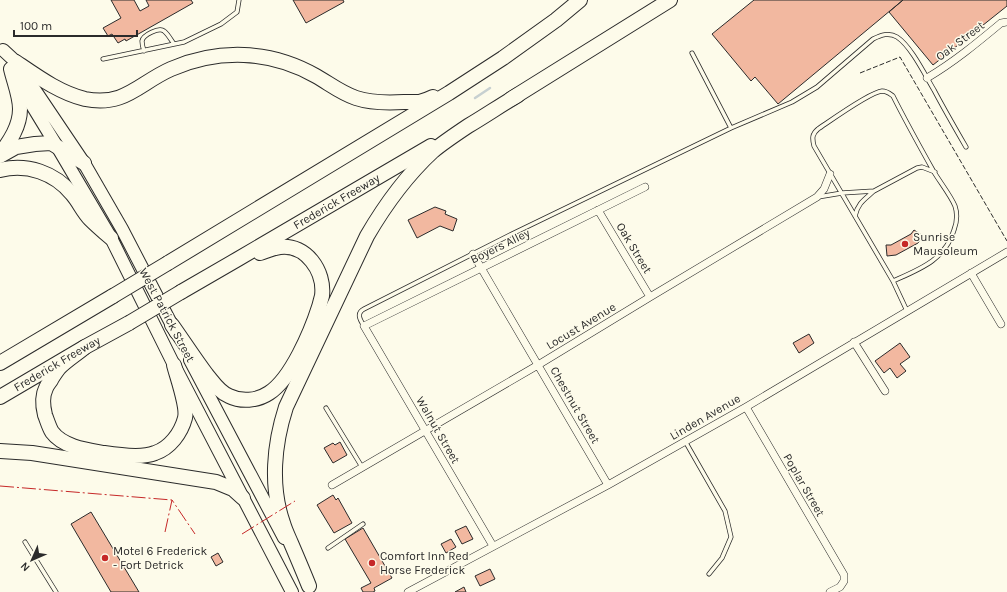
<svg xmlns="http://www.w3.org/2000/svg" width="1007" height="592" font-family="Karla,sans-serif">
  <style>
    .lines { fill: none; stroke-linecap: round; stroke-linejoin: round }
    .stream { stroke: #c7d0d0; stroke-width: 2.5 }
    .building { fill: #f2b8a0; stroke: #2b2b2b }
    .service-casing { stroke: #2b2b2b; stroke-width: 5 }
    .minor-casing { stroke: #2b2b2b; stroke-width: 8 }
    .primary-casing { stroke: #2b2b2b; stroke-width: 14 }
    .motorway-casing { stroke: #2b2b2b; stroke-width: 16 }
    .service { stroke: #fdfbea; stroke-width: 3.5 }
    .minor { stroke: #fdfbea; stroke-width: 7 }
    .primary { stroke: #fdfbea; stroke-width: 12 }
    .motorway { stroke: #fdfbea; stroke-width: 14 }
    .motorway-bridge-casing { stroke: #2b2b2b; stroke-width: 16; stroke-linecap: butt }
    .motorway-bridge { stroke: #fdfbea; stroke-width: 14 }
    .fence { stroke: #2b2b2b; stroke-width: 1; stroke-dasharray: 5 2; stroke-linecap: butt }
    .power { stroke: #c62828; stroke-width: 1; stroke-dasharray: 14 3 2 3; stroke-linecap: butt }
    .poi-dot { fill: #c62828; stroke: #fdfbea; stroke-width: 1.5 }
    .labels { text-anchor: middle; stroke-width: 3; stroke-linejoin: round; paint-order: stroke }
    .street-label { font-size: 12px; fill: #2b2b2b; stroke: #fdfbea }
    .poi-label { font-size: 12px; fill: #2b2b2b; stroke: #fdfbea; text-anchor: start }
  </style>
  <rect width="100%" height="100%" fill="#fdfbea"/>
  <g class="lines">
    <path class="stream" d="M475,98L490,88"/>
  </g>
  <path class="building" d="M111,0H134L140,11L149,6L146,0H191L193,3L126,41L125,39L118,43L112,34L108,36L103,28L121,18Z
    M293,0H343L344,2L306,23Z
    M754,0H903L778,104L755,77L751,81L712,34Z
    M903,0H1007V6L933,65L889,12Z
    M435,207L446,211L445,214L457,219L453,231L440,226L417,238L408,220Z
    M914,230L923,236L918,243L896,255L887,256L886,245H891L911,234Z
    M809,334L814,343L799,353L793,343Z
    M900,343L910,357L900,364L906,371L897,378L890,368L884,373L875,361Z
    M340,442L347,455L333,463L324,448L333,443L335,445Z
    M333,495L336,500L338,498L352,523L334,533L317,505Z
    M91,512L139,592H111L71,524Z
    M466,526L473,539L462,544L455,531Z
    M363,528L392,578L374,588L375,591L373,592H363L361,588L371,583L345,539Z
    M451,539L456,547L446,553L441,544Z
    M218,553L223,562L216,566L211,557Z
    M490,569L495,579L480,586L475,576Z
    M464,587L466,592H455Z"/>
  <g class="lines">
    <defs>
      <path id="service" d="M144,51C143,48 142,44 142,41C143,35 159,27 164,31C168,34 171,40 174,44
        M692,53L731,128
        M103,59L184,42L221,24L237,12L239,0
        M818,197L842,193L874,191L917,168L922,167L935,172
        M855,216C858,203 864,200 874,191
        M893,281C920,269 945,260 954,230C957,222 958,215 955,206C951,196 940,182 934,172C920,147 906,122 893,96C889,93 887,91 882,91C870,92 830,121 818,129C812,134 812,138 814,146L893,281L907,311
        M364,326C360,320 356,313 364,309L512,234L731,128L792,102L817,87L873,39C881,35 889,32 897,37C911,46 925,75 934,90C944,109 955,128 966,147
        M326,408L362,467
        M685,441L725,511L731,537L722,558L709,574
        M25,542L56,592
        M328,548L363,524"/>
      <path id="minor" d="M927,78C954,62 977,43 1001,23L1007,22
        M598,210L650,297
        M473,254L608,485
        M971,273L1001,324
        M854,342L885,391
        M746,407L844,575V581L840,587L830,592
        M332,485L538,365L650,297L817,197L824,189L830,174
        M493,546L364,326L645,187
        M408,592L608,485L746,407L1007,252"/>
      <path id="primary" d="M3,50L16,62L84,163L122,229L176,333
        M16,79L58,148L111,238L174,365L292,592
        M190,360L284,538"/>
      <g id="motorway">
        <path d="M16,62C38,77 60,93 85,99C125,107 139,83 171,69C194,59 219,54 244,55C269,56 295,64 316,76C330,84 341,93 356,98C371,103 388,103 404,102C409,102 414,102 419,102C424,101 429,99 433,97"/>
        <path d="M511,99L670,0"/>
        <path d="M0,154C10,141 20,126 20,109C20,96 14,82 11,69"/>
        <path d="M0,156L16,147L35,144L51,143L84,163"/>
        <path d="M0,170C27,163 55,173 72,194C79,202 83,212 90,219C97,226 104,232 111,238"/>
        <path d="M168,263L449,93L503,58L556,20L580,0"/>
        <path id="s1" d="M181,292L238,259L431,146"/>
        <path d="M172,325C184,342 195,359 207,375C213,382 219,392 229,396C241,402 257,401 269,393C291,379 311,332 319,307C320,304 321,299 322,296C325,271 306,244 280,247C273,248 266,251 260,253"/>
        <path d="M85,347C77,354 67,360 59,368C56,372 53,376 51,380C49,383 47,385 46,388C42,396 43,407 45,415C47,420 49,427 52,432C63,447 87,450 104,453C117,455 143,458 155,453C170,448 181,433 185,418C188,407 177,377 174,365"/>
        <path d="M0,363L113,296"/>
        <path id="s2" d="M0,397L85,347L129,323"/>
        <path d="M0,451L32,453L216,482L233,489L243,498"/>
        <path d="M309,586C303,571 297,557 291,543C288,536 285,530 283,523C270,486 274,444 286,407L367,236C385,205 406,176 433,151C444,142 456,134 468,126C485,116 501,105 518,95"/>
      </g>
    </defs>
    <use href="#service" class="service-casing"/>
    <use href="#minor" class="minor-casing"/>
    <use href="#primary" class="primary-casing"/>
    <use href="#motorway" class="motorway-casing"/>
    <use href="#service" class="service"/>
    <use href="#minor" class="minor"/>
    <use href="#primary" class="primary"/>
    <use href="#motorway" class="motorway"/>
    <defs>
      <path id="motorway-bridge" d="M113,296L168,263
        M129,323L181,292"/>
    </defs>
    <use href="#motorway-bridge" class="motorway-bridge-casing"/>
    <use href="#motorway-bridge" class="motorway-bridge"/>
    <path class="fence" d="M860,73L900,57L1007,241"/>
    <path class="power" d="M0,486L172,500
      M165,532L172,500L195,534
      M242,534L295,501"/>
  </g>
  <g class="poi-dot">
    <circle cx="905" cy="244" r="4"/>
    <circle cx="105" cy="558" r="4"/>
    <circle cx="372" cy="563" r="4"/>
  </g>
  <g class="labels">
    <g class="street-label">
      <text transform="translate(960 41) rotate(-37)" y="4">Oak Street</text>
      <text dy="4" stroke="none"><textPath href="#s1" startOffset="180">Frederick Freeway</textPath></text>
      <text transform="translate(500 246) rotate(-26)" y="4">Boyers Alley</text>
      <text transform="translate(634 248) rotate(59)" y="4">Oak Street</text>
      <text transform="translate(167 315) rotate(62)" y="4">West Patrick Street</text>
      <text transform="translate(581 326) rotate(-31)" y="4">Locust Avenue</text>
      <text dy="4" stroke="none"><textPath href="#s2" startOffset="66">Frederick Freeway</textPath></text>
      <text transform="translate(575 405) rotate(60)" y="4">Chestnut Street</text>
      <text transform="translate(705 417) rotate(-30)" y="4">Linden Avenue</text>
      <text transform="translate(438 430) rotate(60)" y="4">Walnut Street</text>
      <text transform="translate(804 485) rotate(60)" y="4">Poplar Street</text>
    </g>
    <g class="poi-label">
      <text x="913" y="241">Sunrise<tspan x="913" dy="14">Mausoleum</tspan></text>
      <text x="113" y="555">Motel 6 Frederick<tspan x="113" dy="14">- Fort Detrick</tspan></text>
      <text x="380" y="560">Comfort Inn Red<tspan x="380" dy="14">Horse Frederick</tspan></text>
    </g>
  </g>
  <g transform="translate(32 560) rotate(225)" stroke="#fdfbea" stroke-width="3" paint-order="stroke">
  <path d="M0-3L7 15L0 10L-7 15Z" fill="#2b2b2b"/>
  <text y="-6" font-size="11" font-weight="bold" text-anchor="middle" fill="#2b2b2b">N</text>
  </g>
  <path d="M14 30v6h123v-6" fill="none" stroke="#2b2b2b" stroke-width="2"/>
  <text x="20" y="30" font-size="12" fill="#2b2b2b" stroke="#fdfbea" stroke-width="3" paint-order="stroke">100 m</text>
</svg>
